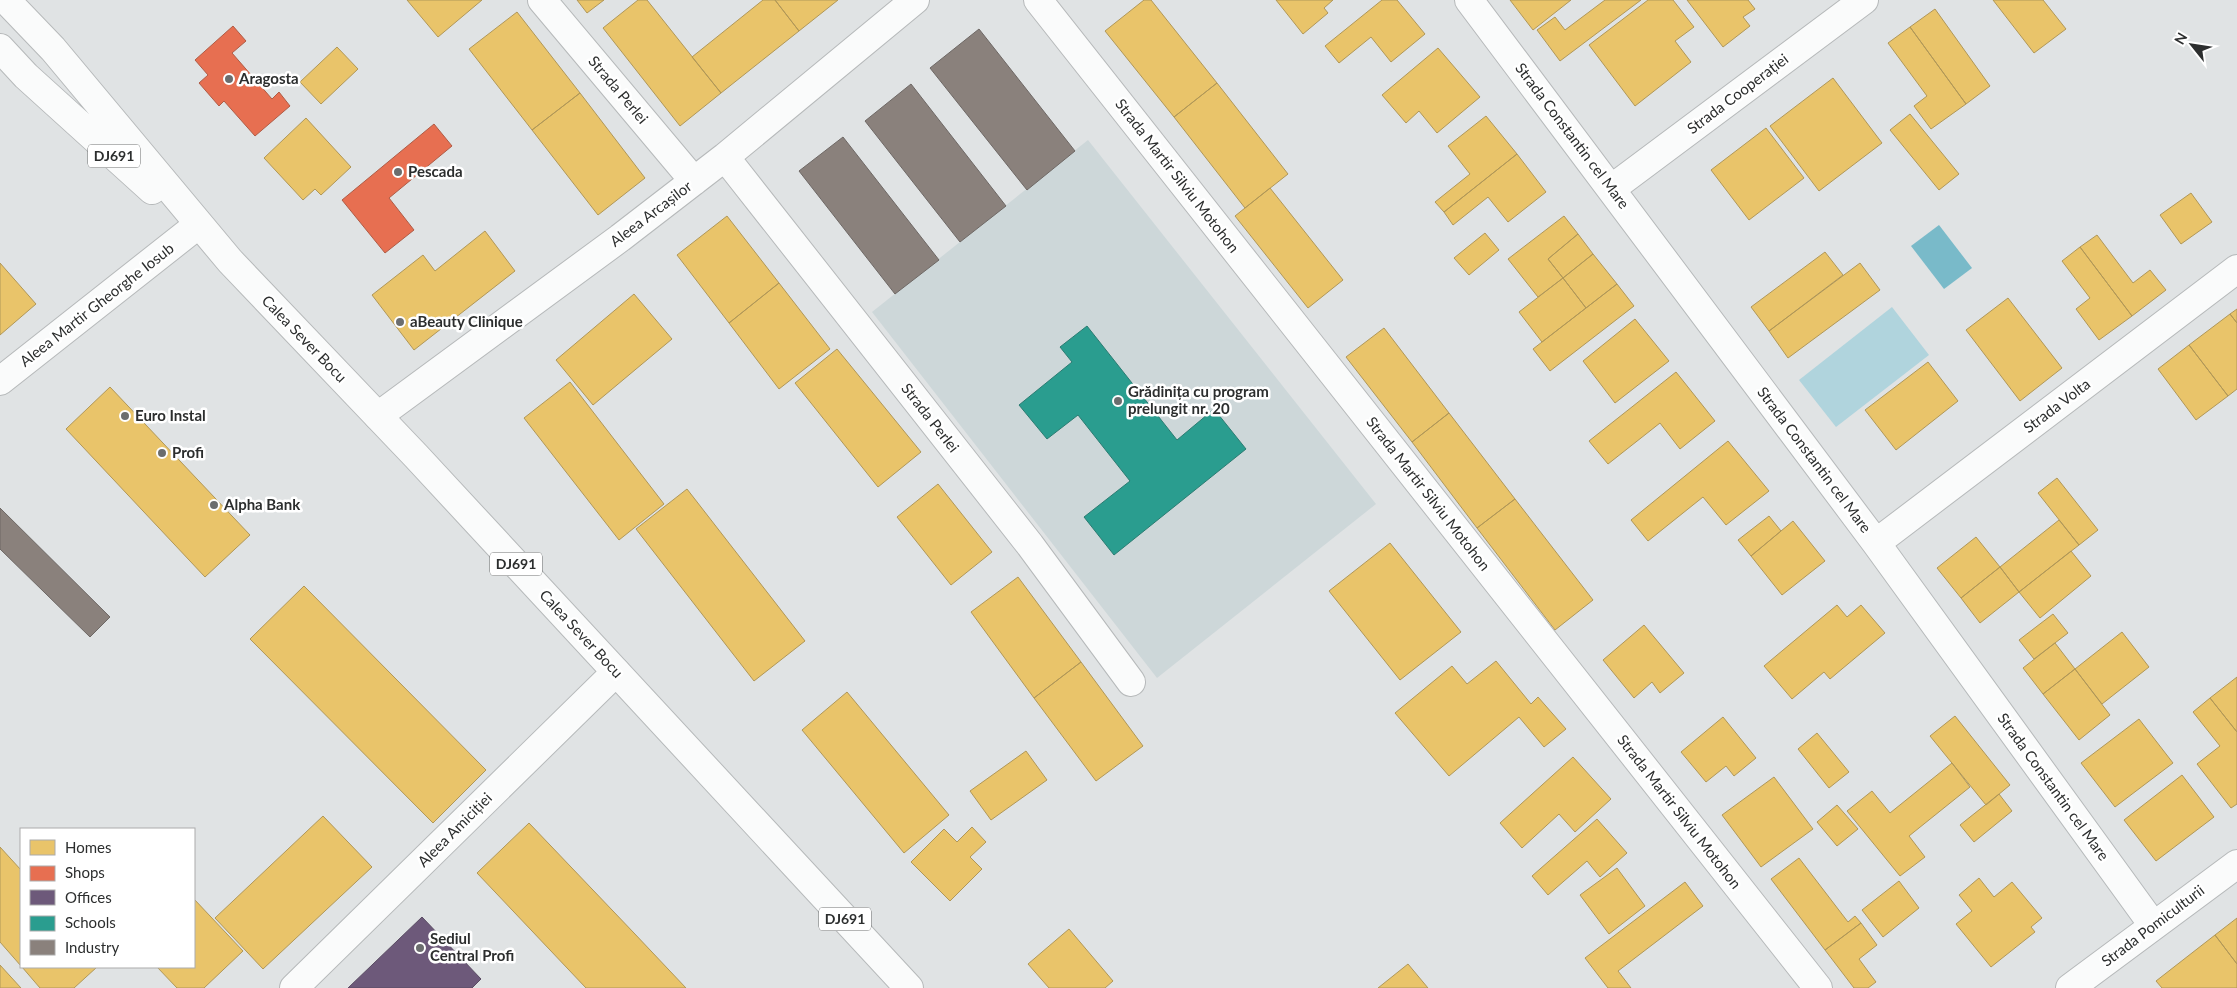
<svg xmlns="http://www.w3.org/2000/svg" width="2237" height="988" font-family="Lato,sans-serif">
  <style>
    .built { fill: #cdd7d9 }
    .green { fill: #b0d4dd }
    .water { fill: #79bac9 }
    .homes { fill: #e9c46a; stroke: #b09758 }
    .shops { fill: #e76f51; stroke: #af5c46 }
    .offices { fill: #6d597a; stroke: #5a4c63 }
    .schools { fill: #2a9d8f; stroke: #2b7c72 }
    .industry { fill: #8a817c; stroke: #6e6865 }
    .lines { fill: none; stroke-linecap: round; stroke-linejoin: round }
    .minor-casing { stroke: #b6b9ba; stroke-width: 30 }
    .primary-casing { stroke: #b6b9ba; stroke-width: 30 }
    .minor { stroke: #fafbfb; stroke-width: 28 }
    .primary { stroke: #fafbfb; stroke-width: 28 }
    .poi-dot { fill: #6b6d6e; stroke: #fff; stroke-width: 2 }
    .labels { text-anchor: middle; stroke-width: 5; stroke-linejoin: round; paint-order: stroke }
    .shield { fill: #fff; stroke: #6b6d6d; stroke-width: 1 }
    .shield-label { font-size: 14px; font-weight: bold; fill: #2c2e2e }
    .poi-label { font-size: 15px; font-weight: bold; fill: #2c2e2e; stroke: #fff; text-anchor: start }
    .street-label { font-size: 15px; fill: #2c2e2e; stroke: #fff }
  </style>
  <rect width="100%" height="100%" fill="#e0e3e4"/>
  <path class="built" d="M1088,140L1376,504L1157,678L872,312Z"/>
  <path class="green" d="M1892,307L1929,355L1836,427L1799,380Z"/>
  <path class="water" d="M1939,225L1972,268L1944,289L1911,246Z"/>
  <path class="homes" d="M407,0H482L438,37Z
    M577,0H604L587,13Z
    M638,0H647L721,93L680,126L603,28Z
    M763,0H775L799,31L721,93L692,57Z
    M775,0H838L799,31Z
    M1144,0H1151L1217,83L1174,117L1105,31Z
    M1276,0H1333L1324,8L1328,13L1303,34Z
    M1382,0H1397L1425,34L1391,62L1371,37L1339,63L1325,46Z
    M1510,0H1571L1533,30Z
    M1605,0H1641L1560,61L1537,30L1555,17L1565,30Z
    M1648,0H1673L1694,27L1675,41L1691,62L1635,106L1589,45Z
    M1687,0H1748L1755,9L1743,17L1750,26L1723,47Z
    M1993,0H2043L2066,29L2034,53Z
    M1935,9L1990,86L1966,104L1910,27Z
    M517,12L580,93L532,130L469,49Z
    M1910,27L1966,104L1931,129L1914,106L1927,96L1888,43Z
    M337,47L358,69L321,104L300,82Z
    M1438,48L1480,97L1437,133L1419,111L1406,123L1382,95Z
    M1833,78L1882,143L1819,191L1770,126Z
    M1217,83L1288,174L1245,208L1174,117Z
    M580,93L645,178L598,215L532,130Z
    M1910,114L1959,174L1939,190L1890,130Z
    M1486,116L1517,154L1444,212L1435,202L1470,174L1448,146Z
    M306,118L351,167L321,195L315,189L303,200L264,158Z
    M1766,128L1804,178L1749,220L1711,170Z
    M1517,154L1546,192L1508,222L1488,197L1453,225L1444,212Z
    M1270,188L1343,280L1308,308L1235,216Z
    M2191,193L2212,222L2181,244L2160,215Z
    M727,216L779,283L729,323L677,255Z
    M1564,216L1578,234L1548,259L1563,278L1538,297L1508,259Z
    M485,231L515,271L414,350L372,295L423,255L435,271Z
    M1485,233L1499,250L1469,275L1454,258Z
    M1578,234L1593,254L1563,278L1548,259Z
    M2097,235L2133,283L2150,270L2166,290L2132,316L2080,247Z
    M2080,247L2132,316L2099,340L2076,309L2090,298L2062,261Z
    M1825,252L1843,275L1769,331L1751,307Z
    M1593,254L1617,284L1586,308L1563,278Z
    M0,263L36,304L0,335Z
    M1860,263L1880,290L1788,358L1769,331Z
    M1563,278L1586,308L1542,342L1519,312Z
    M779,283L830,349L779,389L729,323Z
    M1617,284L1634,306L1550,371L1533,349Z
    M634,294L672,339L593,405L556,360Z
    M2008,298L2062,368L2020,401L1966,330Z
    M2237,309V323L2230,314Z
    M2230,314L2237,323V389L2228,396L2189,345Z
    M1635,319L1669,361L1615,403L1583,361Z
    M1384,328L1449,413L1412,442L1346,357Z
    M2189,345L2228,396L2196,420L2158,369Z
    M837,349L921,452L878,487L795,383Z
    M1928,362L1958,401L1896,450L1865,410Z
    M1676,372L1715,421L1680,449L1660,423L1608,464L1589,441Z
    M570,382L664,504L619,540L524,418Z
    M110,387L250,535L205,577L66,429Z
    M1449,413L1515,499L1477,528L1412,442Z
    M1728,441L1769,491L1726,525L1703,497L1648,541L1631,520Z
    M2057,478L2098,530L2079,545L2038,493Z
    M938,484L992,552L951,585L897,517Z
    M687,489L805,641L754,681L636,529Z
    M1515,499L1593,600L1555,630L1477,528Z
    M1769,516L1781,531L1751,556L1738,540Z
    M2059,520L2079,545L2019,592L2000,567Z
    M1793,521L1825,561L1782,595L1751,556Z
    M1976,537L2000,567L1961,598L1937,568Z
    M1390,543L1461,632L1400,680L1329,591Z
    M2071,551L2091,576L2040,618L2019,592Z
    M2000,567L2019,592L1980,623L1961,598Z
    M1018,577L1081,662L1034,698L971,612Z
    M304,586L486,770L433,823L250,639Z
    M1837,605L1847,617L1861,605L1885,633L1830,679L1824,672L1792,699L1764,666Z
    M2053,614L2068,633L2034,659L2019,640Z
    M1644,625L1684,673L1660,693L1652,682L1634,698L1603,660Z
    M2122,632L2149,667L2102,704L2075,669Z
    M2055,643L2075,669L2043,694L2023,668Z
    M1496,661L1531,704L1538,697L1566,729L1544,747L1519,717L1449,776L1395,713L1452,666L1467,684Z
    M1081,662L1143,746L1096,781L1034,698Z
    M2075,669L2110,715L2079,740L2043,694Z
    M2237,677V732L2210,698Z
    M847,692L949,815L904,853L802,730Z
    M2210,698L2237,732V804L2231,808L2197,764L2220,746L2193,712Z
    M1955,716L2010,785L1986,805L1930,736Z
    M1723,717L1756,758L1734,776L1726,766L1706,782L1681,752Z
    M2139,719L2173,763L2115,807L2081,763Z
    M1817,733L1849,772L1829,788L1798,749Z
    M1026,751L1047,780L991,820L970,791Z
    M1573,757L1611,799L1575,832L1559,814L1522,848L1500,823Z
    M1952,763L1970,787L1909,836L1925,857L1900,876L1847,811L1872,791L1890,813Z
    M2182,775L2214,817L2156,861L2124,820Z
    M1774,777L1813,829L1761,867L1722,815Z
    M1999,794L2012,811L1974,842L1960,825Z
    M1837,805L1858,829L1837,846L1817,822Z
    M323,816L372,867L263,969L215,918Z
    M1597,819L1627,853L1600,877L1587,861L1548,895L1532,876Z
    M529,823L634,933L686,988H586L477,873Z
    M972,827L986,842L970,857L982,869L950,901L911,862L944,829L957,842Z
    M0,847L21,870V966L0,942Z
    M1799,858L1848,922L1855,916L1861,923L1825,950L1771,879Z
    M1617,868L1645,906L1609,934L1580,895Z
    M1979,878L1994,897L2012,882L2042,918L2031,927L2035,932L1991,967L1956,924L1972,911L1959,895Z
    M1899,881L1919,908L1883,937L1862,910Z
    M1685,882L1703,906L1618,971L1631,988H1608L1585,958Z
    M194,899L243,951L204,988H177L157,967H194Z
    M2237,918V964L2215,935Z
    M1861,923L1877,945L1859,959L1876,982L1868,988H1854L1825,950Z
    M1069,929L1113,981L1105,988H1049L1028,964Z
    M2215,935L2237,964V988H2162L2156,981Z
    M1408,964L1428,988H1378Z
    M0,965L21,988H0Z
    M22,967H97L74,988H40Z"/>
  <path class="shops" d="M233,26L246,41L232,53L272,99L279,92L290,106L255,136L224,101L219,106L199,83L208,75L195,60Z
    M434,124L452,146L389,198L414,230L385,253L342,200Z"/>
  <path class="offices" d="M422,917L481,979L472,988H348Z"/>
  <path class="schools" d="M1087,326L1177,440L1214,409L1246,449L1114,555L1084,517L1130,481L1078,415L1047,439L1019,405L1072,362L1060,347Z"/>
  <path class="industry" d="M979,29L1075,151L1027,190L930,68Z
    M911,84L1006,206L960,242L865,121Z
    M843,137L939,260L895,294L799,171Z
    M0,508L110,617L90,637L0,549Z"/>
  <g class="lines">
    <defs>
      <path id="minor" d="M542,0L694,181
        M1038,0L1818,988
        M1469,0L1876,543L2153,925
        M725,157L1030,545L1131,682
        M1611,189L1864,0
        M0,381L194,228
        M378,416L620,238L725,157L915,0
        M1876,543L2237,269
        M294,988L616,672
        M2070,988L2237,864"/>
      <path id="primary" d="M6,0L53,49L230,261L416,456L909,988
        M0,48L26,76L152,190"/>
    </defs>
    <use href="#minor" class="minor-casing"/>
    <use href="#primary" class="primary-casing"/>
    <use href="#minor" class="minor"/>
    <use href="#primary" class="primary"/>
  </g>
  <g class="poi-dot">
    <circle cx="229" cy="79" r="5"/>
    <circle cx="398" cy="172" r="5"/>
    <circle cx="400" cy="322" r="5"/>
    <circle cx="1118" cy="401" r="5"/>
    <circle cx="125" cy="416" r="5"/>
    <circle cx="162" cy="453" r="5"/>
    <circle cx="214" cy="505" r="5"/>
    <circle cx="420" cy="948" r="5"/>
  </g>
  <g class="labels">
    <g class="shield">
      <rect x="88" y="144.5" width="52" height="23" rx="4"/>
      <rect x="490" y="552.5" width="52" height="23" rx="4"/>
      <rect x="819" y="907.5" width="52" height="23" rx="4"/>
    </g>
    <g class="shield-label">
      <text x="114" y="161">DJ691</text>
      <text x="516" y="569">DJ691</text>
      <text x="845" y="924">DJ691</text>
    </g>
    <g class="poi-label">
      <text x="239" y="84">Aragosta</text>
      <text x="408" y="177">Pescada</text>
      <text x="410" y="327">aBeauty Clinique</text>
      <text x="1128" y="397">Grădinița cu program<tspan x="1128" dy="17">prelungit nr. 20</tspan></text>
      <text x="135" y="421">Euro Instal</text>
      <text x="172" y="458">Profi</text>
      <text x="224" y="510">Alpha Bank</text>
      <text x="430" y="944">Sediul<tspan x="430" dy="17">Central Profi</tspan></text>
    </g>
    <g class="street-label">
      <text transform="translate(618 90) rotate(50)" y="5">Strada Perlei</text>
      <text transform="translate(1738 94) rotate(-37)" y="5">Strada Cooperației</text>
      <text transform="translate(1572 136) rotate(53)" y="5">Strada Constantin cel Mare</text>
      <text transform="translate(1177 176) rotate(52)" y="5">Strada Martir Silviu Motohon</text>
      <text transform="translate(651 214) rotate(-37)" y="5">Aleea Arcașilor</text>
      <text transform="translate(97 305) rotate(-38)" y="5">Aleea Martir Gheorghe Iosub</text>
      <text transform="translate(304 339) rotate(46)" y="5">Calea Sever Bocu</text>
      <text transform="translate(2057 406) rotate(-37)" y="5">Strada Volta</text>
      <text transform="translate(930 418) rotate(52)" y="5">Strada Perlei</text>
      <text transform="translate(1814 460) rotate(53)" y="5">Strada Constantin cel Mare</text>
      <text transform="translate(1428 494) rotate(52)" y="5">Strada Martir Silviu Motohon</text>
      <text transform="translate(581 634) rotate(47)" y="5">Calea Sever Bocu</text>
      <text transform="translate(2053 787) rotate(54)" y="5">Strada Constantin cel Mare</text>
      <text transform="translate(1679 812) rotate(52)" y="5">Strada Martir Silviu Motohon</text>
      <text transform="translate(455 830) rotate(-45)" y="5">Aleea Amiciției</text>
      <text transform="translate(2153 926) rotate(-37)" y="5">Strada Pomiculturii</text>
    </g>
  </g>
  <rect x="20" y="828" width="175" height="140" fill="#ffffff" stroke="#ababab"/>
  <rect x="30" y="840" width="25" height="15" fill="#e9c46a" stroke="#ababab"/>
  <text x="65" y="853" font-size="15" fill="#2c2e2e">Homes</text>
  <rect x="30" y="866" width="25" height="15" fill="#e76f51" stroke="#ababab"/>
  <text x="65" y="878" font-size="15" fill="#2c2e2e">Shops</text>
  <rect x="30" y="890" width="25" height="15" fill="#6d597a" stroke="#ababab"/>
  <text x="65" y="903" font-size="15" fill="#2c2e2e">Offices</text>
  <rect x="30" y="916" width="25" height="15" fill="#2a9d8f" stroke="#ababab"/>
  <text x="65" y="928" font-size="15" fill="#2c2e2e">Schools</text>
  <rect x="30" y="940" width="25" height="15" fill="#8a817c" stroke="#ababab"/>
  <text x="65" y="953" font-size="15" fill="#2c2e2e">Industry</text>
  <g transform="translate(2192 45) rotate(300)" stroke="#ffffff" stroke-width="4" paint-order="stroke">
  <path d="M0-4L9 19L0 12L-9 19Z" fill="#2c2e2e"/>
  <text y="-8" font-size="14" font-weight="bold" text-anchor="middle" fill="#2c2e2e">N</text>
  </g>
</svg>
